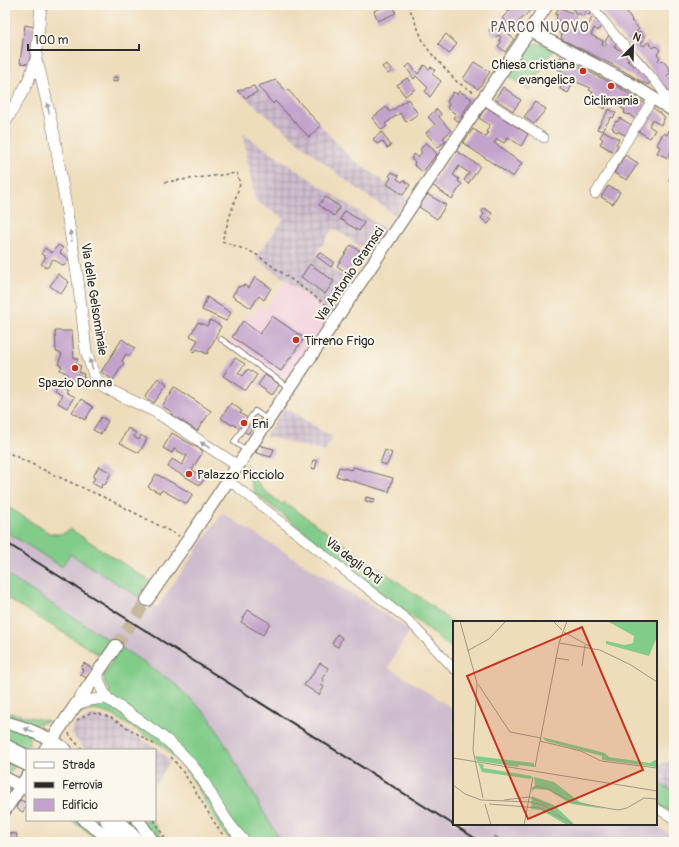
<svg xmlns="http://www.w3.org/2000/svg" width="679" height="847" font-family="Pangolin,sans-serif">
  <style>
    .built { fill: #f3cfdf }
    .industrial { fill: url(#industrial-grid) }
    .railway { fill: #cfbdce }
    .grass { fill: #81cc89; stroke: #567c5a }
    .park { fill: url(#park-tufts); stroke: #567c5a }
    .building { fill: #c3a3cc }
    .lines { fill: none; stroke-linecap: round; stroke-linejoin: round }
    .secondary-tunnel { stroke: #c7b99e; stroke-width: 12; stroke-dasharray: 12 6; stroke-linecap: butt }
    .service-casing { stroke: #6f695d; stroke-width: 6 }
    .minor-casing { stroke: #6f695d; stroke-width: 10 }
    .tertiary-casing { stroke: #6f695d; stroke-width: 12 }
    .secondary-casing { stroke: #6f695d; stroke-width: 14 }
    .path { stroke: #6f695d; stroke-width: 1.5; stroke-dasharray: 3 3; stroke-linecap: butt }
    .service { stroke: #fff; stroke-width: 4.5 }
    .minor { stroke: #fff; stroke-width: 9 }
    .tertiary { stroke: #fff; stroke-width: 11 }
    .secondary { stroke: #fff; stroke-width: 12 }
    .rail { stroke: #2b2b2b; stroke-width: 2 }
    .oneway { fill: #a0a0a0 }
    .poi-dot { fill: #c8321e; stroke: #fbf7ec; stroke-width: 1.5 }
    .labels { text-anchor: middle; stroke-width: 4; stroke-linejoin: round; paint-order: stroke }
    .poi-label { font-size: 13px; fill: #2b2b2b; stroke: #fbf7ec; text-anchor: start }
    .street-label { font-size: 13px; fill: #2b2b2b; stroke: #fbf7ec }
    .neighbourhood-label { font-size: 14px; letter-spacing: 1px; fill: #605563; stroke: #fbf7ec }
    .inset-road { fill: none; stroke: #a09681; stroke-width: 1 }
    .view { fill: #c8321e; fill-opacity: 0.15; stroke: #c8321e; stroke-width: 2 }
    .inset-edge { fill: none; stroke: #2b2b2b; stroke-width: 2 }
  </style>
  <defs>
    <pattern id="industrial-grid" width="8" height="8" patternUnits="userSpaceOnUse"><rect width="8" height="8" fill="#cfbdce"/><path d="M0 4h8M4 0v8" fill="none" stroke="#a89aa7"/></pattern>
    <pattern id="park-tufts" width="24" height="20" patternUnits="userSpaceOnUse"><rect width="24" height="20" fill="#81cc89"/><path d="M3 7l-1-3M5 7V3M7 7l1-3M15 17l-1-3M17 17v-4M19 17l1-3" fill="none" stroke="#70af76"/></pattern>
  </defs>
  <rect width="100%" height="100%" fill="#fbf7ec"/>
  <filter id="ink" filterUnits="userSpaceOnUse"><feTurbulence type="fractalNoise" baseFrequency=".025" numOctaves="2"/><feDisplacementMap in="SourceGraphic" scale="8" xChannelSelector="R" yChannelSelector="G"/><feConvolveMatrix kernelMatrix="1 2 1 2 8 2 1 2 1" color-interpolation-filters="sRGB"/></filter>
  <filter id="wash" filterUnits="userSpaceOnUse"><feTurbulence type="fractalNoise" baseFrequency=".012" numOctaves="4" result="noise"/><feDisplacementMap in="SourceGraphic" scale="16" xChannelSelector="R" yChannelSelector="G"/><feGaussianBlur stdDeviation="0.9" result="paint"/><feColorMatrix in="noise" values="0 0 0 0 0 0 0 0 0 0 0 0 0 0 0 0 0 1.4 0 .05"/><feComposite in="paint" operator="in"/></filter>
  <g filter="url(#wash)">
    <rect width="100%" height="100%" fill="#edb"/>
    <path class="built" d="M286,280L334,314L286,381L229,341L249,312L253,315L260,305L266,308Z"/>
    <path class="industrial" d="M278,80L351,158L408,199L396,216L340,176L237,91Z
      M243,134L386,230L372,254L333,228L315,256L352,283L334,314L255,258L284,219L255,200Z
      M284,407L332,437L325,452L265,436Z
      M91,716H99L109,719L159,750L170,761L155,785V750L85,749L71,734L73,725Z
      M674,761V792L656,781V765Z"/>
    <path class="railway" d="M222,513L410,630L388,667L454,709V824H654L674,837V842H281L210,718L174,683L121,647L5,574V531L62,567L70,554L157,608Z"/>
    <path class="grass" d="M246,464L261,488L283,505L284,502L424,600L454,624V650L255,493L244,467Z
      M5,505L49,533C59,535 63,535 70,529L150,581L139,597L70,554L62,567L5,531Z
      M5,574L109,640L103,650L98,654L5,597Z
      M121,647L174,683L210,718L281,842H232L221,829L193,780L184,768L163,746L112,715L100,711L89,710L76,717H74L80,708L104,702L110,691L105,684L104,675Z
      M5,712L49,721L34,725L27,749L5,740Z
      M5,761L16,766L5,777Z
      M656,781L674,792V814L656,803Z
      M71,820H152L165,842H100L85,830Z"/>
    <path class="park" d="M532,43L542,44L555,48L529,90L506,75L524,46Z"/>
    <g id="blocks">
      <path class="building" d="M388,5H393L396,13L378,21L374,11Z
        M508,5H516L520,9L523,5H536L512,28L502,18L511,9Z
        M567,5H587L592,12L589,15L585,12L583,16L577,13Z
        M597,5H613L616,9L620,6L625,11L626,10L632,20L631,21L634,23L639,29L636,32L638,33L640,31L645,39L640,43L644,46L648,42L650,44L649,45H650L653,48L656,46L660,50H659L660,51L657,54L660,58L658,60L660,62L662,60L670,69L669,71L671,72L667,76L674,84V98L647,64L616,30L601,10V11Z
        M559,7L577,15L572,24L578,27L579,25L587,29L592,17L597,20L601,25L598,31L594,28L591,35L603,41L602,44L605,46L607,43L605,42L609,35L616,43L614,47L620,50L622,49L627,54L626,57L629,59L627,61L634,66L635,64L651,81L648,85L613,65L561,39L562,32L559,33L560,26L558,27L559,20L556,21L557,14L555,15Z
        M25,25L34,27L29,64L20,63Z
        M493,28L496,30L498,28L501,31L503,29L514,39L505,52L498,46L501,42L499,40L501,38L499,35L495,37L489,30Z
        M446,34L457,44L449,54L438,44Z
        M560,57L617,86L646,104L636,120L629,114L628,115L624,113L625,110L621,108L623,106L620,105L619,106L609,98L605,109L596,104L597,101L590,97L593,92L589,90L591,88L574,81L568,93L560,89L561,85L564,87L567,81L565,79L567,74L555,67Z
        M474,62L490,72L478,89L463,79Z
        M386,64L392,71L388,74L382,67Z
        M410,64L418,74L424,65L429,69L431,67L435,70L432,74L441,81L430,97L425,91L428,88L416,76L414,79L406,67Z
        M113,77H118V81L113,82Z
        M407,78L415,89L405,96L397,85Z
        M276,80L286,91L288,90L321,126L309,137L275,101L273,104L258,86Z
        M254,86L257,92L246,98L237,91Z
        M503,87L521,100L513,111L495,99Z
        M459,91L472,99L461,117L463,119L461,123L453,118L456,114L447,108L449,104L447,102L453,92L457,94Z
        M408,99L418,114L406,122L400,113L385,124L387,126L382,130L372,118L386,107L390,112Z
        M535,102L546,109L534,124L524,117Z
        M486,107L528,134L521,146L508,137L504,143L497,139L494,143L505,150L504,151L522,163L513,177L463,143L473,129L486,137L488,133L486,132L490,125L479,118Z
        M652,107L665,117L661,125L652,120L649,126L655,130L650,138L638,131Z
        M437,109L441,114L439,117L451,131L443,138L446,141L438,147L426,133L435,125L428,117Z
        M609,109L616,113L613,118L611,117L602,131L597,129Z
        M620,118L633,126L627,136L617,131V132L613,130L614,129L612,128L616,121L617,122Z
        M669,130L674,132V150L672,149L668,158L657,153L660,147L657,145L663,133L667,135Z
        M604,131L619,139L616,144L618,145L614,152L600,144L603,139L600,137Z
        M382,132L391,146L387,148L382,141L377,144L373,139Z
        M426,142L437,154L423,172L414,165L415,162L411,159L414,154L418,157L422,152L420,150Z
        M455,150L480,166L468,184L464,180L469,173L459,166L453,175L459,179L458,181L462,184L452,199L432,185Z
        M625,155L638,163L627,180L614,173Z
        M392,172L399,176L397,179L402,182L404,180L410,185L403,195L387,184L391,178L389,176Z
        M671,174L674,175V183L669,181Z
        M608,186L620,192L613,204L601,197Z
        M427,194L446,205L437,219L419,207Z
        M325,197L340,207L334,216L319,205Z
        M484,208L492,213L489,217L492,219L488,224L481,218L484,214L482,212Z
        M345,211L364,223L359,231L340,219Z
        M58,245L63,248L60,253L69,259L64,266L53,259L47,268L41,264L46,257L41,254L45,248L52,253Z
        M351,245L363,253L349,274L337,266Z
        M320,252L334,262L331,267L316,256Z
        M310,264L334,281L325,294L301,277Z
        M58,274L69,282L61,294L50,286Z
        M255,277L271,288L264,300L259,296L251,308L232,296L238,287L245,285L249,288Z
        M207,297L231,313L226,321L202,310Z
        M272,316L304,338L281,371L232,337L243,321L260,334Z
        M210,320L221,326L207,354L197,349L195,352L192,351L198,340L190,336L198,322L207,326Z
        M55,331H72L74,358L78,359L76,364L81,366L79,372L84,374L83,377L86,379L85,381H88V386L84,388L75,381L66,377L68,374L60,370L62,366L58,364L62,354L56,351Z
        M122,339L135,348L129,356L126,354L122,361L124,363L113,380L101,372Z
        M235,358L245,364L238,373L243,376L248,369L257,375L246,391L223,376Z
        M265,375L279,384L272,395L258,385Z
        M158,378L167,385L154,403L145,397Z
        M58,383L67,389L65,392L74,397L67,408L58,403L62,395L54,390Z
        M175,387L211,411L197,431L171,414L172,412L162,406Z
        M81,399L93,407L85,420L72,412Z
        M231,403L242,411L240,413L255,423L248,434L233,424L232,425L221,418Z
        M101,417L108,421L101,434L93,430Z
        M128,428L136,433L134,437L139,440L141,435L147,439L139,453L120,443Z
        M172,433L203,451L192,470L205,478L200,485L168,467L172,459L182,465L187,456L174,449L172,453L163,448Z
        M258,445L274,449L271,457L256,453Z
        M385,450L392,453L387,465L380,463Z
        M313,460L317,461L315,469L311,468Z
        M99,466L111,473L105,485L102,484L101,488L92,483L95,478L93,477Z
        M339,467L352,470L353,467L393,478L389,492L336,476Z
        M156,474L193,494L187,504L162,490L160,493L148,487Z
        M366,497L375,499L373,503L365,501Z
        M248,610L270,623L263,635L241,622Z
        M337,634L342,638L338,647L332,644Z
        M84,663L93,669L86,678L80,674L83,670L81,668Z
        M320,663L328,668L322,679L324,680L321,685L324,687L319,695L304,685L309,678H310Z
        M5,787L10,790L5,798Z
        M20,800L27,803V805L23,812L16,808Z
        M5,833L17,834L16,842H5Z
        M495,836L504,842H491Z"/>
    </g>
  </g>
  <g filter="url(#ink)">
    <use href="#blocks" fill-opacity="0" stroke="#6f695d" stroke-width="1"/>
    <g class="lines">
      <path class="secondary-tunnel" d="M116,646L147,600"/>
      <defs>
        <path id="service" d="M221,339L288,387
          M246,450L234,442L255,411L267,419"/>
        <path id="minor" d="M591,5C601,18 611,31 623,44C641,65 661,85 674,110
          M483,99L544,138
          M595,194L653,98
          M228,480L409,621L454,669
          M656,808L674,819"/>
        <path id="tertiary" d="M36,59L40,72L54,134L78,280L86,351L94,375L103,387L156,412L238,466
          M5,123L28,82L36,59L41,5
          M98,671C97,682 102,691 108,699C141,722 177,742 200,776C207,786 212,797 219,808C226,820 235,832 245,842
          M75,705C87,700 96,698 108,699"/>
        <path id="secondary" d="M529,30L632,85L674,111
          M147,600L188,540L483,99L547,5
          M5,722L27,729L52,740L66,750
          M5,745L27,756
          M45,750L116,646
          M5,754L27,765
          M5,778L27,789
          M5,810L27,777
          M84,820L101,832L112,842
          M106,820L128,842
          M119,820L139,842
          M138,820L153,842"/>
      </defs>
      <use href="#service" class="service-casing"/>
      <use href="#minor" class="minor-casing"/>
      <use href="#tertiary" class="tertiary-casing"/>
      <use href="#secondary" class="secondary-casing"/>
      <path class="path" d="M408,5L424,43L430,52L457,82L475,93
        M165,182L237,173L240,184L222,241L254,253L331,308
        M5,451L50,473L110,500L179,536
        M77,720L90,713L99,714L110,717L157,746
        M69,733L70,736L83,750
        M171,757C194,783 207,815 228,842
        M154,820L167,842"/>
      <use href="#service" class="service"/>
      <use href="#minor" class="minor"/>
      <use href="#tertiary" class="tertiary"/>
      <use href="#secondary" class="secondary"/>
      <path class="rail" d="M5,542L481,842"/>
    </g>
    <defs><path id="oneway-solid" d="M-6-.8H1V-3.2L6.5 0L1 3.2V.8H-6Z"/></defs>
    <g class="oneway">
      <use href="#oneway-solid" transform="translate(48 108) rotate(-102)"/>
      <use href="#oneway-solid" transform="translate(71 236) rotate(-100)"/>
      <use href="#oneway-solid" transform="translate(91 364) rotate(-108)"/>
      <use href="#oneway-solid" transform="translate(205 445) rotate(-147)"/>
      <use href="#oneway-solid" transform="translate(29 730) rotate(-159)"/>
    </g>
  </g>
  <g class="poi-dot">
    <circle cx="583" cy="71" r="4"/>
    <circle cx="611" cy="86" r="4"/>
    <circle cx="296" cy="340" r="4"/>
    <circle cx="75" cy="368" r="4"/>
    <circle cx="244" cy="423" r="4"/>
    <circle cx="189" cy="474" r="4"/>
  </g>
  <g class="labels">
    <g class="poi-label">
      <text x="575" y="69" text-anchor="end">Chiesa cristiana<tspan x="575" dy="15">evangelica</tspan></text>
      <text x="611" y="105" text-anchor="middle">Ciclimania</text>
      <text x="304" y="345">Tirreno Frigo</text>
      <text x="75" y="387" text-anchor="middle">Spazio Donna</text>
      <text x="252" y="428">Eni</text>
      <text x="197" y="479">Palazzo Picciolo</text>
    </g>
    <g class="street-label">
      <text transform="translate(349 274) rotate(-56)" y="5">Via Antonio Gramsci</text>
      <text transform="translate(95 299) rotate(81)" y="5">Via delle Gelsominaie</text>
      <text transform="translate(354 560) rotate(38)" y="5">Via degli Orti</text>
    </g>
    <g class="neighbourhood-label">
      <text x="540" y="32">PARCO NUOVO</text>
    </g>
  </g>
  <g transform="translate(453 621)">
    <rect width="204" height="204" fill="#edb"/>
    <path d="M154,0H204V16L196,35L153,23V20L172,24L180,22L181,15ZM89,116L152,132L156,136L197,142L204,138V146L149,139V135L93,120ZM22,135L81,142V146L66,144L65,146L25,140V142L31,144L30,147L79,155L78,158L29,151ZM81,156L101,161L127,181L153,188L118,183L95,169L82,168L78,171L82,164ZM79,175L101,184L121,203L114,204L88,189L78,188Z" fill="#81cc89"/>
    <path class="inset-road" d="M7,0L24,62L20,129L30,177M100,0L109,9M111,11L136,25M106,22L147,29L178,44L204,61M14,30L36,18L53,0M103,37L116,39M129,45L132,24M25,63L57,111L88,117M87,120L128,130L148,140L204,147M0,137L204,170M82,146L106,22L114,0M0,164L12,173L28,179L78,181L92,185L120,204M78,168L83,165L95,168L119,181L165,189L174,187L191,177L204,178M51,179L76,176L98,185M32,183L38,204M36,183L87,187L110,198M71,204L80,156"/>
    <path class="view" d="M129,6L190,149L75,198L14,55Z"/>
    <rect width="204" height="204" class="inset-edge"/>
  </g>
  <rect width="679" height="847" fill="none" stroke="#fbf7ec" stroke-width="20"/>
  <rect x="26" y="749" width="130" height="72" fill="#fbf7ec" stroke="#a8a59f"/>
  <rect x="34" y="762" width="20" height="6" fill="#ffffff" stroke="#a8a59f"/>
  <text x="62" y="769" font-size="12" fill="#2b2b2b">Strada</text>
  <rect x="34" y="782" width="20" height="6" fill="#2b2b2b" stroke="#a8a59f"/>
  <text x="62" y="789" font-size="12" fill="#2b2b2b">Ferrovia</text>
  <rect x="34" y="799" width="20" height="12" fill="#c3a3cc" stroke="#a8a59f"/>
  <text x="62" y="809" font-size="12" fill="#2b2b2b">Edificio</text>
  <g transform="translate(633 46) rotate(23)" stroke="#fbf7ec" stroke-width="3" paint-order="stroke">
  <path d="M0-3L7 15L0 10L-7 15Z" fill="#2b2b2b"/>
  <text y="-6" font-size="11" font-weight="bold" text-anchor="middle" fill="#2b2b2b">N</text>
  </g>
  <path d="M28 44v6h111v-6" fill="none" stroke="#2b2b2b" stroke-width="2"/>
  <text x="34" y="44" font-size="12" fill="#2b2b2b" stroke="#fbf7ec" stroke-width="3" paint-order="stroke">100 m</text>
</svg>
